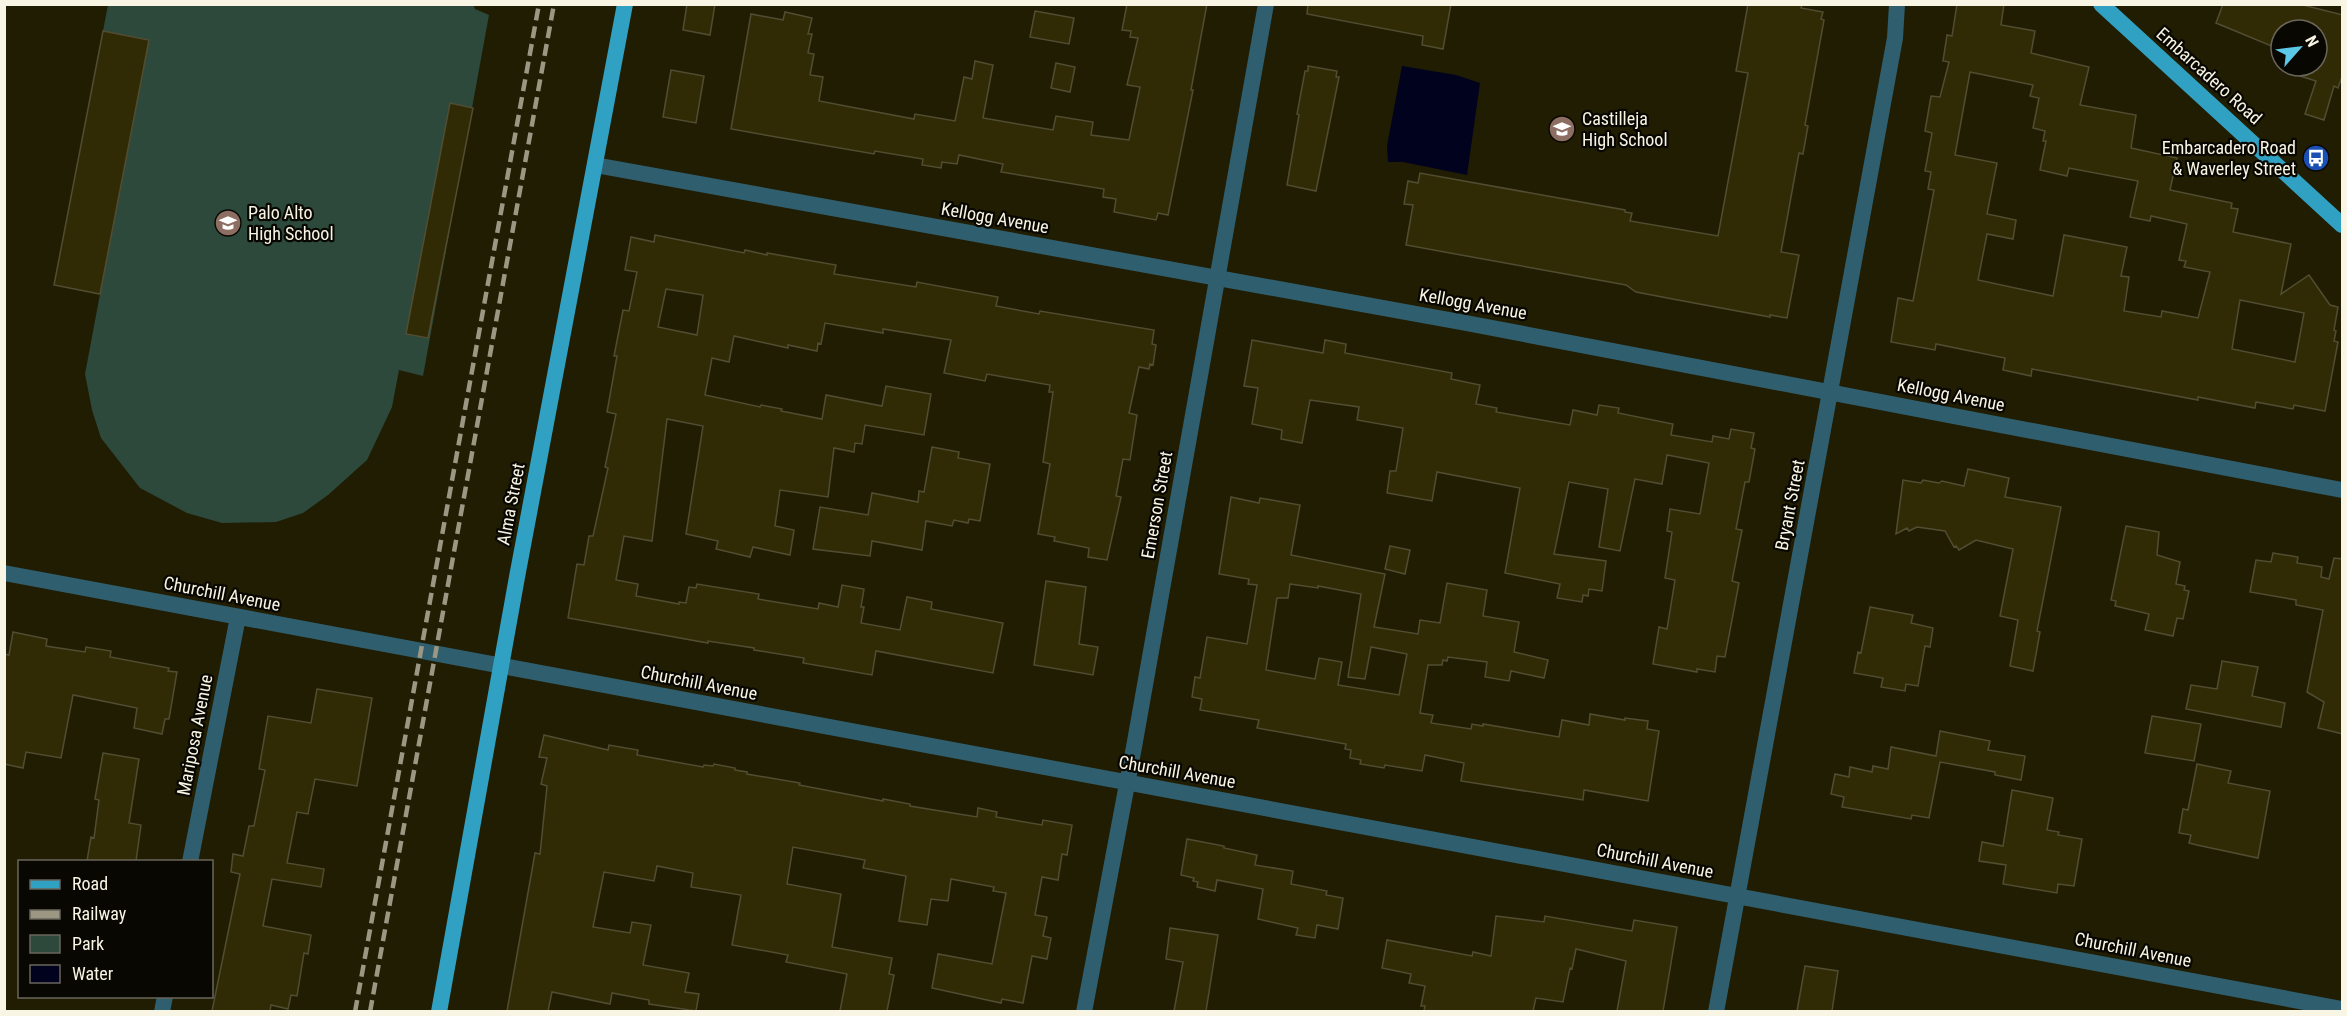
<svg xmlns="http://www.w3.org/2000/svg" width="2347" height="1016" font-family="'Roboto Condensed',sans-serif">
  <style>
    .green { fill: #2c493c }
    .water { fill: #00021e }
    .building { fill: #312b05; stroke: #514d32; stroke-width: 1.5; fill-rule: evenodd }
    .lines { fill: none; stroke-linecap: round; stroke-linejoin: round }
    .minor { stroke: #2f5f6f; stroke-width: 16 }
    .primary { stroke: #31a1c3; stroke-width: 16 }
    .rail { stroke: #9b9783; stroke-width: 4.5; stroke-dasharray: 12 6; stroke-linecap: butt }
    .labels { text-anchor: middle; stroke-width: 4.5; stroke-linejoin: round; paint-order: stroke }
    .street-label { font-size: 18px; fill: #f8f5e5; stroke: #090701 }
    .poi-label { font-size: 18px; fill: #f8f5e5; stroke: #090701; text-anchor: start }
  </style>
  <rect width="100%" height="100%" fill="#211d03"/>
  <path class="green" d="M473,4L475,9L489,15L423,376L399,370L392,407L367,460L328,495L303,513L276,522L222,523L187,513L140,488L101,438L92,410L85,374L100,294L54,285L108,5Z"/>
  <path class="water" d="M1402,66L1456,75L1480,83L1467,175L1403,162H1388L1387,146Z"/>
  <path class="building" d="M687,4H715L710,35L683,30Z
    M1127,4H1207L1191,90H1193L1168,215L1158,213L1156,220L1114,212L1116,199L1103,197L1104,189L1001,172L1003,164L959,155L957,164L942,162L941,168L922,165L923,159L875,151L874,154L731,129L751,14L783,20L785,12L812,18L808,34H812L808,53L814,54L810,75L823,77L819,101L914,119L915,114L955,121L964,77L972,79L975,61L993,65L983,118L1053,130L1056,116L1093,122L1091,135L1129,140L1140,87L1127,85L1138,38L1130,37L1131,31L1122,30Z
    M1308,4H1451L1443,49L1422,45L1423,36L1307,14Z
    M1748,4H1802L1801,8L1823,12L1821,19L1824,20L1805,125L1808,126L1803,154L1799,153L1781,252L1799,255L1787,318L1770,315V317L1678,300L1636,292L1626,285L1406,245L1413,205L1404,204L1408,181L1418,183L1420,173L1625,210V212L1632,213L1630,221L1718,236L1748,73L1736,71Z
    M1957,4H2004L2001,25L2035,31L2031,53L2089,67L2080,105L2136,115L2131,148L2177,158L2170,190L2232,203L2231,208L2238,209L2233,232L2291,244L2281,294L2309,275L2330,305L2338,307L2334,330L2336,331L2334,341L2338,342L2325,411L2294,405L2293,409L2256,402L2255,408L2198,397V400L2032,369L2031,376L2003,370L2005,358L1936,344L1935,350L1891,342L1898,298L1913,301L1934,190L1928,189L1931,172L1925,171L1932,133L1925,131L1931,96L1940,97L1949,62L1943,61L1947,35L1952,36ZM1970,72L2033,85L2030,96L2039,98L2033,128L2045,131L2043,141H2046L2040,170L2067,176L2069,168L2138,181L2130,217L2150,221L2151,216L2187,224L2179,260L2186,261L2184,267L2210,272L2198,318L2162,311L2161,317L2124,311L2129,277L2121,276L2127,247L2064,235L2053,296L1978,280L1987,234L2013,239L2016,220L1987,214L1997,163L1955,155ZM2240,300L2304,313L2295,362L2232,349Z
    M2223,4H2299L2343,15V74L2338,88L2334,86L2324,120L2305,114L2316,81L2284,71L2286,66H2317V30H2281V50L2216,23Z
    M1035,11L1074,18L1069,44L1030,37Z
    M103,31L149,40L100,294L54,285Z
    M1056,63L1075,67L1070,92L1051,88Z
    M1308,66L1337,71L1336,77H1339L1316,191L1287,185L1299,115L1297,114L1305,71H1308Z
    M671,70L704,76L696,123L663,117Z
    M450,103L473,108L428,338L406,334Z
    M655,235L744,253L745,250L767,255V253L836,265L834,274L916,287L917,282L998,297L996,306L1039,314L1040,311L1154,330L1152,344L1156,345L1153,365L1150,364L1149,369L1139,367L1129,413L1137,415L1130,460L1123,459L1116,496L1121,497L1107,560L1088,557L1089,548L1054,541L1055,537L1038,534L1050,464L1043,462L1053,392H1049L1050,385L987,374L985,381L944,373L951,340L883,329V333L825,323L821,344L818,343L817,351L788,345V348L734,336L729,362L712,358L705,395L760,407L761,405L782,409L781,411L822,419L826,395L882,406L886,386L931,394L924,435L865,425L862,444L855,443L854,452L834,448L828,497L780,490L775,526L794,530L790,555L753,547L750,557L716,549L718,541L686,534L703,426L667,419L652,541L624,536L616,580L638,584L636,596L679,604V602L686,603L689,587L696,588L697,584L759,594L758,599L818,609L819,603L838,607L842,585L864,589L861,607H864L861,623L900,630L907,597L932,602L931,609L1003,623L993,673L876,651L872,675L803,663L804,658L754,650V648L708,641V643L568,618L577,564L584,565L589,536H593L608,468L605,467L616,414L607,412L617,356H614L623,310L629,311L637,272L625,270L631,237L654,242ZM666,289L703,295L697,335L658,327Z
    M1252,340L1323,353L1325,340L1346,344L1345,353L1452,373L1451,379L1480,385L1476,404L1497,408L1496,412L1570,425L1573,410L1597,415L1599,405L1619,408L1618,413L1673,424L1671,435L1712,442L1713,436L1729,439L1731,429L1754,433L1751,448L1755,449L1749,482H1745L1736,529L1742,530L1732,581L1739,583L1725,657L1717,656L1715,672L1697,669V672L1653,664L1659,627L1667,629L1675,580L1665,578L1672,532L1667,531L1670,509L1700,514L1709,463L1667,455L1662,484L1635,479L1620,551L1599,547L1608,489L1569,482L1554,554L1606,561L1602,591L1589,589L1588,596L1583,595L1582,602L1557,598L1560,584L1505,573L1520,488L1437,472L1432,501L1387,493L1390,471H1396L1403,428L1357,420L1359,407L1310,400L1302,443L1281,439L1282,430L1252,424L1258,388L1244,386Z
    M932,447L959,452L958,458L990,464L980,521L969,519L968,523L954,520L952,526L926,521L922,550L872,541L870,556L813,549L820,507L868,515L872,493L918,502L919,491L924,492Z
    M1968,469L2009,478L2005,497L2061,507L2037,631L2040,632L2033,671L2010,666L2018,620L2000,616L2013,549L1976,540L1959,550L1956,546L1954,547L1945,531L1917,527L1909,531L1907,528L1896,534L1903,480L1921,483L1923,480L1939,483L1942,481L1964,486Z
    M1231,497L1259,503L1260,498L1300,505L1291,555L1385,574L1374,627L1418,634L1420,620L1440,623L1447,583L1487,590L1483,616L1519,622L1514,652L1548,660L1544,678L1511,671L1509,681L1485,677L1487,662L1448,657L1447,661L1443,660L1442,665H1428L1420,713L1433,715L1431,723L1471,729L1472,724L1483,726V724L1559,737L1562,720L1589,725L1590,714L1625,720V718L1648,721L1647,729L1659,731L1648,801L1584,790L1583,800L1461,781L1464,763L1425,755L1422,771L1385,765L1384,768L1360,764L1361,760L1350,758L1351,750L1345,749L1346,744L1257,728L1259,720L1200,710L1202,699L1192,697L1195,677L1200,678L1207,637L1247,644L1257,585L1248,584L1249,579L1219,574ZM1290,584L1318,588V586L1361,594L1348,677L1365,679L1371,647L1407,654L1399,695L1338,685L1342,662L1319,658L1315,679L1266,670L1277,598H1288Z
    M2126,526L2159,532L2157,555L2180,562L2176,584L2185,586L2184,590L2189,591L2183,619L2177,618L2173,636L2145,630L2149,614L2115,606L2116,601L2111,600Z
    M1390,546L1410,550L1405,574L1385,569Z
    M2273,553L2298,557L2297,563L2322,567L2321,577L2329,579L2334,558L2343,559V734L2318,728L2324,702L2307,692L2323,610L2296,605V600L2250,592L2256,560L2271,562Z
    M1046,581L1086,587L1079,644L1098,647L1093,675L1034,665Z
    M1870,607L1913,615L1911,623L1933,628L1930,647L1925,646L1918,686L1906,684L1905,691L1881,687L1883,678L1854,673L1858,652L1861,653Z
    M13,632L47,639L46,646L85,652L86,647L111,651L110,657L169,668L168,671L177,672L169,719H165L162,734L134,728L137,708L73,695L61,758L26,752L23,768L4,764V654L9,655Z
    M2222,661L2258,667L2252,696L2285,703L2281,727L2186,709L2191,685L2217,689Z
    M317,689L372,698L357,786L315,779L308,814L297,812L287,863L324,869L321,887L272,879L263,926L311,935L308,954L304,953L297,996L291,995L288,1009L271,1005L270,1011H212L240,874L231,872L233,854L243,856L249,826H254L265,770L259,769L268,716L311,723Z
    M2152,716L2201,724L2194,761L2145,753Z
    M1940,731L1990,741L1988,750L2025,756L2021,780L1995,775V772L1940,762L1929,818L1912,815L1911,819L1842,807L1844,797L1831,794L1835,774L1849,777L1850,767L1872,772L1873,766L1888,769L1891,747L1936,756Z
    M544,735L608,750L609,745L638,750L637,755L703,767L704,765L713,766L714,764L735,768V770L747,772V774L800,783L799,785L883,801V799L910,804V806L977,817L978,808L997,812L996,817L1042,825L1043,820L1072,825L1067,855L1062,854L1058,880L1042,877L1035,915L1047,917L1043,936L1051,938L1047,959L1032,956L1023,1003L1002,999L1001,1003L932,988L938,954L992,964L1006,893L993,891L994,887L951,879L948,901L931,899L927,925L899,921L906,876L863,868L865,860L793,847L787,884L841,894L832,947L892,958L889,974L894,975L887,1011H840L847,974L786,962L788,955L732,945L741,895L691,887L693,873L657,866L654,881L604,872L593,927L630,933L632,922L651,925L643,965L689,973L685,992L699,994L696,1011L649,1004V1000L612,993L610,1004L552,992L548,1011H507L535,853L540,854L547,786L541,784L547,758L539,757Z
    M103,753L139,759L129,823L141,825L136,861H87L91,837L94,838L99,800L95,799Z
    M2197,764L2231,771L2228,783L2270,791L2258,858L2197,845L2189,843L2191,835L2179,833L2183,809L2188,810Z
    M2012,790L2053,798L2047,830L2059,832L2058,835L2082,839L2074,886L2058,884L2057,893L2003,884L2006,865L1979,861L1982,842L2003,846Z
    M1187,839L1224,846V848L1257,855L1255,865L1293,871L1291,884L1327,891L1326,895L1343,898L1338,929L1317,925L1315,938L1296,935L1298,928L1258,919L1263,889L1217,880L1215,891L1197,887L1198,882L1193,881L1194,878L1181,875Z
    M1496,916L1544,922L1545,916L1632,931L1634,920L1677,927L1663,1011H1617L1626,961L1576,949L1572,969L1570,968L1563,1002L1536,998L1533,1011H1424L1425,1006H1421L1425,986L1409,983L1411,974L1382,968L1387,940L1472,956L1473,952L1491,956Z
    M1170,928L1218,935L1206,1011H1174L1183,962L1166,959Z
    M1805,966L1838,971L1832,1011H1797Z"/>
  <g class="lines">
    <path class="minor" d="M595,165L1466,323L2342,490
      M4,573L2342,1009
      M190,862L238,617
      M162,1012L165,996
      M1084,1012L1134,747L1266,4
      M1716,1012L1895,38L1897,4"/>
    <path class="primary" d="M2101,4L2342,225
      M439,1012L517,577L625,4"/>
    <path class="rail" d="M355,1012L539,4
      M370,1012L554,4"/>
  </g>
  <defs>
    <symbol id="school-disc" viewBox="-11 -11 22 22"><circle r="9.5" fill="#8d6e63" stroke="#090701"/><path d="M0-5L7-2L0 1L-7-2ZM-4 1L0 2.5L4 1V4Q0 6-4 4Z" fill="#fff"/></symbol>
    <symbol id="bus-disc" viewBox="-11 -11 22 22"><circle r="9.5" fill="#1a4fb4" stroke="#090701"/><path d="M-5-6H5V4H4V6H2V4H-2V6H-4V4H-5ZM-3.5-4V0h7V-4ZM-3.5 1.2v1.5H-2V1.2ZM2 1.2v1.5H3.5V1.2Z" fill="#fff"/></symbol>
  </defs>
  <g fill-rule="evenodd">
    <use href="#school-disc" x="1547" y="114" width="30" height="30"/>
    <use href="#bus-disc" x="2301" y="143" width="30" height="30"/>
    <use href="#school-disc" x="213" y="208" width="30" height="30"/>
  </g>
  <g class="labels">
    <g class="street-label">
      <text transform="translate(2209 76) rotate(42)" y="6">Embarcadero Road</text>
      <text transform="translate(995 218) rotate(10)" y="6">Kellogg Avenue</text>
      <text transform="translate(1473 304) rotate(10)" y="6">Kellogg Avenue</text>
      <text transform="translate(1951 395) rotate(11)" y="6">Kellogg Avenue</text>
      <text transform="translate(511 504) rotate(-79)" y="6">Alma Street</text>
      <text transform="translate(1157 505) rotate(-80)" y="6">Emerson Street</text>
      <text transform="translate(1790 505) rotate(-79)" y="6">Bryant Street</text>
      <text transform="translate(222 594) rotate(11)" y="6">Churchill Avenue</text>
      <text transform="translate(699 683) rotate(11)" y="6">Churchill Avenue</text>
      <text transform="translate(195 735) rotate(-79)" y="6">Mariposa Avenue</text>
      <text transform="translate(1177 772) rotate(10)" y="6">Churchill Avenue</text>
      <text transform="translate(1655 861) rotate(11)" y="6">Churchill Avenue</text>
      <text transform="translate(2133 950) rotate(11)" y="6">Churchill Avenue</text>
    </g>
    <g class="poi-label">
      <text x="1582" y="125">Castilleja<tspan x="1582" dy="21">High School</tspan></text>
      <text x="2296" y="154" text-anchor="end">Embarcadero Road<tspan x="2296" dy="21">&amp; Waverley Street</tspan></text>
      <text x="248" y="219">Palo Alto<tspan x="248" dy="21">High School</tspan></text>
    </g>
  </g>
  <rect width="2347" height="1016" fill="none" stroke="#f8f5e5" stroke-width="12"/>
  <rect x="18" y="860" width="195" height="138" fill="#090701" stroke="#69665c" stroke-width="1.5"/>
  <rect x="30" y="880" width="30" height="9" fill="#31a1c3" stroke="#69665c" stroke-width="1.5"/>
  <text x="72" y="890" font-size="18" fill="#f8f5e5">Road</text>
  <rect x="30" y="910" width="30" height="9" fill="#9b9783" stroke="#69665c" stroke-width="1.5"/>
  <text x="72" y="920" font-size="18" fill="#f8f5e5">Railway</text>
  <rect x="30" y="935" width="30" height="18" fill="#2c493c" stroke="#69665c" stroke-width="1.5"/>
  <text x="72" y="950" font-size="18" fill="#f8f5e5">Park</text>
  <rect x="30" y="965" width="30" height="18" fill="#00021e" stroke="#69665c" stroke-width="1.5"/>
  <text x="72" y="980" font-size="18" fill="#f8f5e5">Water</text>
  <g transform="translate(2299 48) rotate(62)"><circle r="28" fill="#090701" stroke="#69665c" stroke-width="1.5"/>
  <path d="M0-4.5L10 22L0 15L-10 22Z" fill="#5bc8e7"/>
  <text y="-9" font-size="16" font-weight="bold" text-anchor="middle" fill="#f8f5e5">N</text>
  </g>
</svg>
